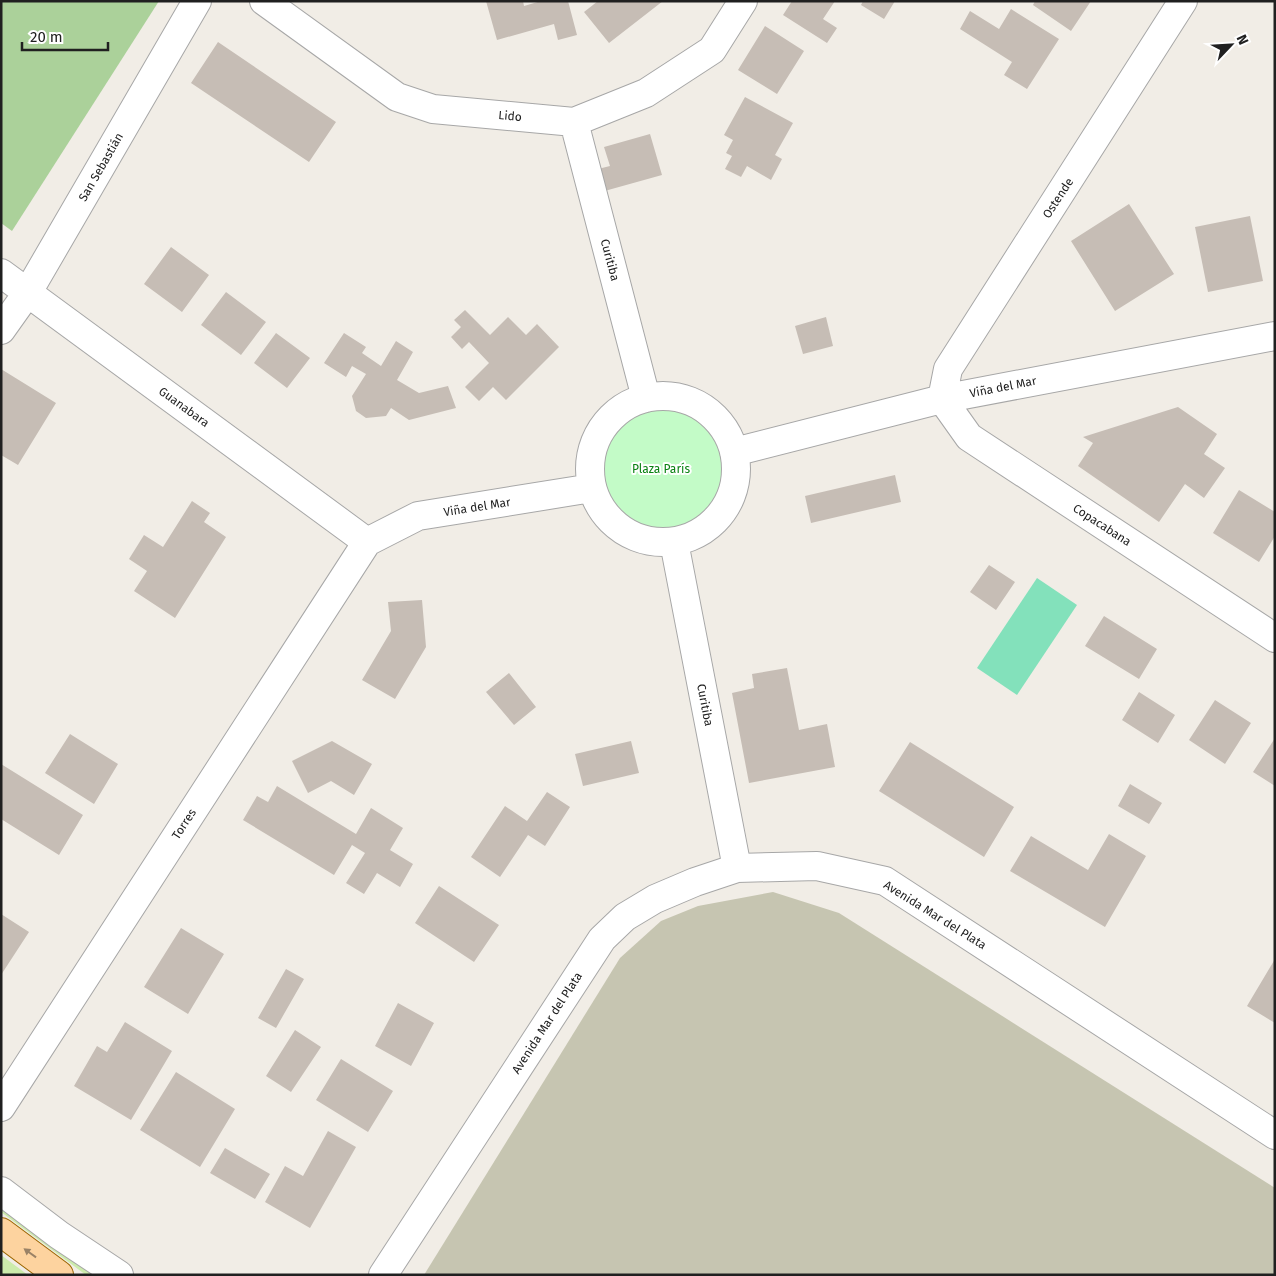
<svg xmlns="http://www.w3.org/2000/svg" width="1276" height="1276" font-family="'Fira Sans',sans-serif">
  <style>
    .construction { fill: #c6c5b1 }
    .grass { fill: #ccebac }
    .forest { fill: #abd19a }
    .park { fill: #c3fbc7 }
    .pitch { fill: #83e1bb }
    .building { fill: #c6bdb5 }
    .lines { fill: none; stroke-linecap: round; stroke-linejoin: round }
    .minor-casing { stroke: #a7a7a7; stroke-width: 30 }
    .major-casing { stroke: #9c6600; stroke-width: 30 }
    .minor { stroke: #fff; stroke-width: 28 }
    .major { stroke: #fdd39f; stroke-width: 28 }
    .oneway { fill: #9a8266 }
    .labels { text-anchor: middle; stroke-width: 4; stroke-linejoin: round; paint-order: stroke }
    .street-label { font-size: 12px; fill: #202020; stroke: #fff }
    .park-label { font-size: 12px; fill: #0a8212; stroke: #fff }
  </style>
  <rect width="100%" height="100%" fill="#f1ede6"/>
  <path class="construction" d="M773,892L839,913L1275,1188V1275H424L620,958L661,921L698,906Z"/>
  <path class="grass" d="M1,1204L98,1275H86L1,1212Z
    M1,1255L28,1275H1Z"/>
  <path class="forest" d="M1,1H159L12,231L1,223Z"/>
  <path class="park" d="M599 470a62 62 0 1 1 124 0a62 62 0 1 1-124 0Z"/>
  <path class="pitch" d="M1037,578L1077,605L1017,695L977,668Z"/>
  <path class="building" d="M486,1H523L524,6L541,1H568L577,35L558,40L554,24L497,40Z
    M598,1H663L609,43L584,12Z
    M792,1H835L823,19L837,28L827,43L783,15Z
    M863,1H895L884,19L861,5Z
    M1035,1H1091L1071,31L1033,5Z
    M1011,9L1059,39L1027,89L1004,75L1012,62L960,29L970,11L999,29Z
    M765,26L804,51L777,94L738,70Z
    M218,42L336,122L309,162L191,83Z
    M745,97L793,123L775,155L782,159L771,180L747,166L741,177L725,169L732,156L726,153L733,140L724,135Z
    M650,134L662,175L601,192L594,170L610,166L604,147Z
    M1129,204L1174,274L1115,311L1071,241Z
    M1250,216L1263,281L1208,292L1195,227Z
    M171,247L209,275L182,312L144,284Z
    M226,292L266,322L241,355L201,325Z
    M465,310L490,335L508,317L526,335L537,324L559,347L506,400L493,387L479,401L465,387L489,363L469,342L462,349L451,337L461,327L454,320Z
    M826,317L833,346L803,354L795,326Z
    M276,333L310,358L287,388L254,363Z
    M344,333L366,347L362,353L381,366L396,341L413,352L397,380L419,393L448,386L456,408L409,420L391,408L386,416L366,418L356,411L352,396L366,374L352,366L346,377L324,363Z
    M1,369L56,403L18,465L1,455Z
    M1178,407L1217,434L1204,454L1225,468L1204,498L1185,484L1159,522L1078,466L1093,443L1083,437Z
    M895,475L901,502L811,523L805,496Z
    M1239,490L1275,512V536L1259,562L1213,533Z
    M192,501L210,513L204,522L226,537L175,618L134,591L147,571L129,559L144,535L163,547Z
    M989,565L1015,582L996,610L970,592Z
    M422,600L426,647L395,699L362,680L391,631L388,602Z
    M1104,616L1157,649L1139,679L1085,646Z
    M787,668L799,730L827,724L835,767L749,783L732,693L754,688L752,674Z
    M509,673L536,707L514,725L486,692Z
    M1139,692L1175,715L1158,743L1122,720Z
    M1215,700L1251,723L1225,764L1189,740Z
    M70,734L118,764L94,804L45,773Z
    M1275,738V786L1253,772Z
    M332,741L372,764L354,795L331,781L308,793L292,761Z
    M631,741L639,773L583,786L575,754Z
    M910,742L1014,807L984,857L879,791Z
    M1,764L83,815L59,855L1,819Z
    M1130,784L1162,803L1149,824L1118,806Z
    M277,786L356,834L371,808L403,828L390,850L413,864L400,887L377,873L364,894L346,883L365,853L352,845L334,875L243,820L257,796L268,802Z
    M547,792L570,807L545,846L528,835L500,877L471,857L505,806L527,821Z
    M1109,834L1146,856L1105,927L1010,871L1031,836L1088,870Z
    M439,886L499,925L474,962L415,923Z
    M1,914L29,932L1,975Z
    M181,928L224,954L188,1014L144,987Z
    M1275,959V1023L1247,1006Z
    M286,969L304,979L276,1028L258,1018Z
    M398,1003L434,1023L411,1066L375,1046Z
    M125,1022L172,1051L131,1120L74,1086L97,1046L107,1052Z
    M295,1030L321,1047L291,1092L266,1076Z
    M341,1059L393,1091L368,1132L316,1100Z
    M176,1072L235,1109L200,1167L140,1130Z
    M328,1131L356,1147L310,1228L265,1202L285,1166L303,1176Z
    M225,1148L270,1174L255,1199L210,1173Z"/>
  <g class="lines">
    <defs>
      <path id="minor" d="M264,1L397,97L433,109L574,122L646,93L712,50L743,1
        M1183,1L948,369L942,399L969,437L1275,638
        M574,122L646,398
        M1,273L367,542
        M1,330L28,292L197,1
        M590 469a73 73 0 1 1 146 0a73 73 0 1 1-146 0Z
        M734,452L942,399L1275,336
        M367,542L418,516L592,488
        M674,542L737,868
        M1,1107L367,542
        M1,1191L59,1235L119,1275
        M383,1275L602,939L625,917L655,899L695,882L737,868L817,866L885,881L1275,1135"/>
      <path id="major" d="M1,1232L59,1275"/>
    </defs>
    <use href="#minor" class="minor-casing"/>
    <use href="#major" class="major-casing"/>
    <use href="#minor" class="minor"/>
    <use href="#major" class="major"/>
  </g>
  <defs><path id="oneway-solid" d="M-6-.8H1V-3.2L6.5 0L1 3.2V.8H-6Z" transform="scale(1.25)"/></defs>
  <use class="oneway" href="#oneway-solid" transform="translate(30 1253) rotate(-144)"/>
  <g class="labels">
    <g class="street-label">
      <text transform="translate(510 116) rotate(5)" y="4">Lido</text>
      <text transform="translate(101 167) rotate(-60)" y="4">San Sebastián</text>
      <text transform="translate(1058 198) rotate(-57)" y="4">Ostende</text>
      <text transform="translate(610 260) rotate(75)" y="4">Curitiba</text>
      <text transform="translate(1003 387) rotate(-11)" y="4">Viña del Mar</text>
      <text transform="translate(184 407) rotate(36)" y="4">Guanabara</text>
      <text transform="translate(477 507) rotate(-9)" y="4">Viña del Mar</text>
      <text transform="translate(1102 525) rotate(33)" y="4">Copacabana</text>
      <text transform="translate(705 705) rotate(79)" y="4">Curitiba</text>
      <text transform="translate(184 824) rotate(-57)" y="4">Torres</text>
      <text transform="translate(935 915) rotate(32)" y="4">Avenida Mar del Plata</text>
      <text transform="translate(547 1023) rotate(-57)" y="4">Avenida Mar del Plata</text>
    </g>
    <g class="park-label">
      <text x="661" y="473">Plaza París</text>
    </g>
  </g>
  <rect width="1276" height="1276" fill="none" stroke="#202020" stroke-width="5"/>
  <g transform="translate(1231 45) rotate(65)" stroke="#ffffff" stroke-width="4" paint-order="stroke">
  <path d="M0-4L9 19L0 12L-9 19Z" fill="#202020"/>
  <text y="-8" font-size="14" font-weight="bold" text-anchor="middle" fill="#202020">N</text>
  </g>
  <path d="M22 42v8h86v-8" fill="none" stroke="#202020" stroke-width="2.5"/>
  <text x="30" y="42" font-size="15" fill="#202020" stroke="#ffffff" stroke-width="4" paint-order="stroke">20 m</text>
</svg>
